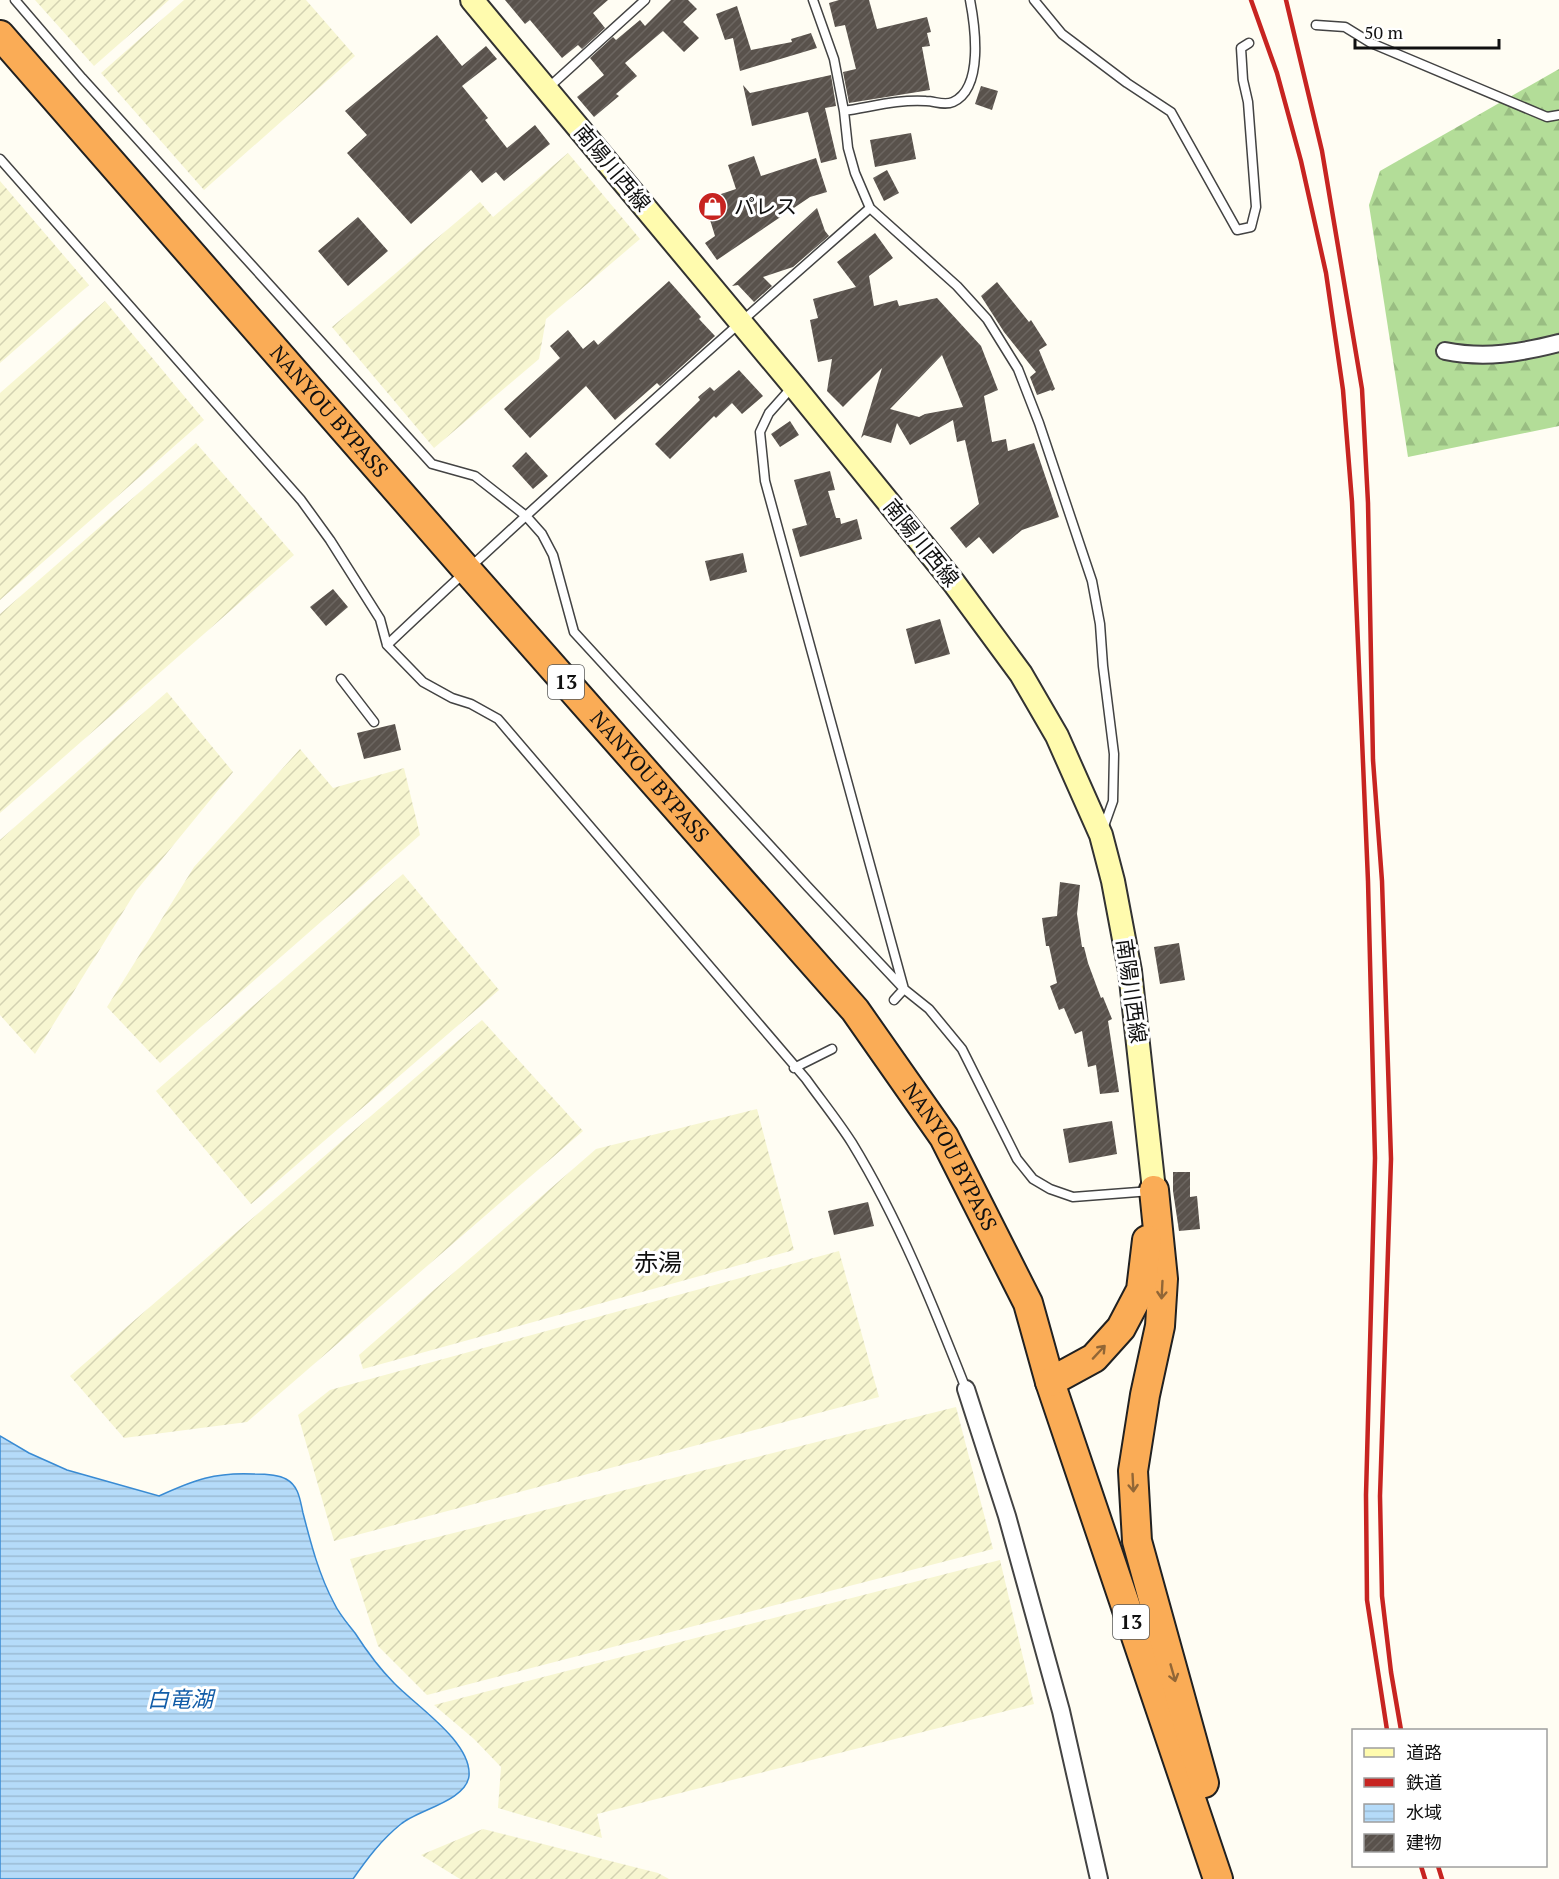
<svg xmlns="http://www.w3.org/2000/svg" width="1559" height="1879" font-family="'PT Serif','Noto Sans JP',serif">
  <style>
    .farmland { fill: url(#farmland-furrows) }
    .forest { fill: url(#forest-firs) }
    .water { fill: url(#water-rules); stroke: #398bd3; stroke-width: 1.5 }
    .building { fill: url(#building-hatch); fill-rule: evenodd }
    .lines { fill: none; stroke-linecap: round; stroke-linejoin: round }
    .lane-casing { stroke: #434343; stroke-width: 11 }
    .street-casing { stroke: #434343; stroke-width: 20 }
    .secondary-casing { stroke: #323232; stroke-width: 26 }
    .highway-casing { stroke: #212121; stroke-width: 32 }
    .lane { stroke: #fff; stroke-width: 8 }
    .street { stroke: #fff; stroke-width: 16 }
    .secondary { stroke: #fffbae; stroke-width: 22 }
    .highway { stroke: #faac56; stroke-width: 28 }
    .rail { stroke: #c72421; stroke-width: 4.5 }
    .oneway { stroke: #916636 }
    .labels { text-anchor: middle; stroke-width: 6; stroke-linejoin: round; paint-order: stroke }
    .shield { fill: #fff; stroke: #585858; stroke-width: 1.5 }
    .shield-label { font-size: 20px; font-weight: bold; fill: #101010 }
    .street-label { font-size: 21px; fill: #101010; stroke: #fff }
    .poi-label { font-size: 21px; fill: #101010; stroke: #fff; text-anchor: start }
    .water-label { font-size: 22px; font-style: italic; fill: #125da8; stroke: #fff }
    .quarter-label { font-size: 24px; fill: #101010; stroke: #fff }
  </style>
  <defs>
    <pattern id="farmland-furrows" width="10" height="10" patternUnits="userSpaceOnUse" patternTransform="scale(1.5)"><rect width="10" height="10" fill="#f7f6d1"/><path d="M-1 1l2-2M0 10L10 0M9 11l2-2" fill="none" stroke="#d3d2b2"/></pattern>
    <pattern id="forest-firs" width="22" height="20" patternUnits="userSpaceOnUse" patternTransform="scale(1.5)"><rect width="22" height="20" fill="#b3dd98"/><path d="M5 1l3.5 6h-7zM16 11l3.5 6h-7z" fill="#99bd82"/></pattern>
    <pattern id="water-rules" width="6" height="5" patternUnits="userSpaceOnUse" patternTransform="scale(1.5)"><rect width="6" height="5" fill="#b5dbf9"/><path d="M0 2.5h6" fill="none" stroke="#9bbbd4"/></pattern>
    <pattern id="building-hatch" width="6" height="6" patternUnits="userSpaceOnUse" patternTransform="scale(1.5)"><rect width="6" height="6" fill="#59524c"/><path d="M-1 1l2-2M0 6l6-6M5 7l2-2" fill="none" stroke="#6c6661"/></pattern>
  </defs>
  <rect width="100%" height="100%" fill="#fffdf3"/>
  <path class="farmland" d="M35,0H169L94,66Z
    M184,0H306L355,56L204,190L101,73Z
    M568,153L640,239L546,319L539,359L434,448L332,327L480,202L493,217Z
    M0,181L89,285L0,363Z
    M105,301L204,420L0,600V393Z
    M196,443L294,555L0,813V614Z
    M167,692L233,772L136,891L35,1054L0,1015V840Z
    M300,749L333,788L404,768L420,835L160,1063L107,1007L194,867Z
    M403,874L499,990L251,1204L156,1091Z
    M482,1020L583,1131L247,1422L124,1438L70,1376Z
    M757,1109L794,1250L363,1369L359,1355L596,1149Z
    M839,1251L879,1397L334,1541L298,1415L330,1390Z
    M956,1407L993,1549L427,1695L378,1646L350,1559Z
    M1000,1560L1034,1704L597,1814L602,1838L498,1808L501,1767L474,1739L434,1705Z
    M483,1829L658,1873L669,1879H460L421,1855Z"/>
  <path class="forest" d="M1559,69V426L1408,457L1369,205L1380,171Z"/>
  <path class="water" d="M0,1436L29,1453L67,1470L159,1496C194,1480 215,1472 254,1474C264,1474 277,1474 286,1479C299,1486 300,1500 303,1513C311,1544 319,1575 334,1603C339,1614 348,1624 355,1633C366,1650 379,1668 394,1683C416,1706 472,1742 469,1776C466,1801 417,1810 401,1824C381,1840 367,1859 353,1879H0Z"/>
  <path class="building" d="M505,0H608L593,13L605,28L582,49L578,45L562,58L530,20L525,24Z
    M671,0H688L697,9L683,22L699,38L684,52L663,31L625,63L637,76L616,94L619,96L594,117L577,97L604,75L590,58L613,37L616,40L640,20L645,26Z
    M839,0H869L877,29L927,17L931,32L927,33L930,46L922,47L930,90L849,103L843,72L856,69L845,25L835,27L829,3Z
    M737,6L751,50L792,42L791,39L811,33L817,48L740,71L733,38L725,40L716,14Z
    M437,35L462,66L486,46L497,59L462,86L488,118L485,120L507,148L535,125L550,144L504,181L496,172L482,183L471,170L411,224L347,153L367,135L345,111Z
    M831,75L836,106L825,108L837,159L821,163L808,112L752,126L743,85L750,93Z
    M981,86L998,91L992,110L975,104Z
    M911,133L916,159L875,167L870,140Z
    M754,156L761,176L816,158L827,192L810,197L717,260L705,243L715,236L706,207L717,203L715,196L736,189L728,165Z
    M887,170L899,193L884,201L873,178Z
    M817,208L825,231L829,236L793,267L763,277L772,286L754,302L738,285L732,286Z
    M358,217L388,251L348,286L318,251Z
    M875,233L893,258L869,276L874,306L897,300L899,306L937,298L981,346L998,390L984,396L992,442L1006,439L1008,451L1034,443L1059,517L1022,530L993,554L979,537L966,548L950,528L979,504L965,440L957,442L953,420L910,445L897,423L891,443L864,435L861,438L882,368L843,407L827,391L832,359L818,362L810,320L818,318L813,299L856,287L837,262ZM942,355L963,407L925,414L919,417L890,409Z
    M669,281L701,317L699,319L715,336L660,386L657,383L615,420L586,386L530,438L504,409L560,358L550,346L568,330L583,349L594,340L598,345Z
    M997,282L1029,322L1031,320L1047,345L1039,350L1055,389L1052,391L1051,390L1037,395L1030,377L1036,372L1004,332L981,296Z
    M739,370L763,396L742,414L732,403L716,418L714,416L670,459L655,444L700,400L698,397L710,387L714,391Z
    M790,421L799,435L780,447L771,434Z
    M526,452L548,476L533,489L512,466Z
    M830,471L835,490L828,491L836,518H840L841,524L857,519L862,539L800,557L792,529L807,525L794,480Z
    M743,553L747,572L710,581L705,561Z
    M333,589L348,607L326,626L310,607Z
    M940,619L950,654L915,664L906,629Z
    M395,724L401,750L364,759L357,733Z
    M1060,882L1080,885L1077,914L1082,947H1084L1088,963L1101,998L1103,997L1112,1019L1108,1021L1119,1092L1100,1094L1096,1065L1088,1067L1082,1031L1075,1034L1064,1008L1059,1010L1050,986L1057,983L1049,946H1046L1042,918L1057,916Z
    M1179,943L1185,980L1160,984L1154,947Z
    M1112,1121L1117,1154L1069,1163L1063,1129Z
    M1173,1172H1190V1197L1197,1196L1200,1229L1179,1231L1173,1191Z
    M868,1202L874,1226L834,1235L828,1211Z"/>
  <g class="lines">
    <defs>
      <path id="lane" d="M15,0L82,78L432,464L475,476L526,516L542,534L553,555L574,632L808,887L904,989L929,1009L962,1049L1017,1159L1033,1179L1050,1189L1073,1197L1151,1191
        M813,0L834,59L844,111L848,148L855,173L870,208L957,286L987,319L1018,369L1039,423L1092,581L1100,624L1103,666L1114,754L1113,801L1103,829
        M1034,0L1062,34L1127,83L1171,112L1237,230L1251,227L1256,207L1248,102L1243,80L1241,48L1249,43
        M1316,25L1345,27L1371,43L1547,117L1559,115
        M548,88L645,0
        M844,111C871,107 899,99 926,101C935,101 944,106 953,102C984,88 975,26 970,0
        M0,159L301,500L330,540L380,619L387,645L423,682L452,698L471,704L498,719L806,1079C821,1100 838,1121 852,1143C899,1220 933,1305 966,1389
        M793,386L769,413L760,432L765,481L904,989L894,1000
        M387,645C545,496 707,351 870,208
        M341,679L374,722
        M794,1068L832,1049"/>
      <path id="street" d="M1445,351C1485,359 1520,353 1559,343
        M966,1389L1007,1516L1061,1711L1099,1879"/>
      <path id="secondary" d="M472,0L793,385L954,583L1021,674L1057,736L1101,835L1113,881L1130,971L1154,1190"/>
      <g id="highway">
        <path id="s1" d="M0,35L467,570L855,1010L944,1137L1028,1303L1050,1382L1218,1879"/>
        <path d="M1154,1190L1163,1279L1160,1326L1145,1395L1133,1471L1137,1541L1204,1783"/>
        <path d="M1050,1382L1094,1358L1121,1328L1141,1290L1147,1240"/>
      </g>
    </defs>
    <use href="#lane" class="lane-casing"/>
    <use href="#street" class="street-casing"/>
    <use href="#secondary" class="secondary-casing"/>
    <use href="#highway" class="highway-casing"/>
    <use href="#lane" class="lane"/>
    <use href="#street" class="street"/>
    <use href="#secondary" class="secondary"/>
    <use href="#highway" class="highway"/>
    <path class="rail" d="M1251,0L1277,73L1301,161L1326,273L1343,390L1352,502L1368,881L1375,1158L1366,1495L1367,1600L1387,1730
      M1286,0L1322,151L1362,389L1368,503L1373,760L1382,881L1391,1159L1380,1496L1382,1596L1391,1672L1401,1730
      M1421,1866L1425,1879
      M1438,1866L1442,1879"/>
  </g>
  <defs><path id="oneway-shaft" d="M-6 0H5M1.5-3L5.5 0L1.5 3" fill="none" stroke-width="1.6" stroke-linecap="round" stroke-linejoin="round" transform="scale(1.5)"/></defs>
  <g class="oneway">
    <use href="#oneway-shaft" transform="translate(1162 1290) rotate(93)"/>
    <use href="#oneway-shaft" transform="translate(1099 1352) rotate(-47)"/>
    <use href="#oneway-shaft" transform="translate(1133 1483) rotate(87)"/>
    <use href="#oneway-shaft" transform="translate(1173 1673) rotate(74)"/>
  </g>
  <defs>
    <symbol id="shop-disc" viewBox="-11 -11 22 22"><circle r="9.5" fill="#c72421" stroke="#fff"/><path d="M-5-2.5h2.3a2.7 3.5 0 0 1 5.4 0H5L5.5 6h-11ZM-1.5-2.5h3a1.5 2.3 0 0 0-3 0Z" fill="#fff"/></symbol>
  </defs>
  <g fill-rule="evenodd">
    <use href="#shop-disc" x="696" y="190" width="33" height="33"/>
  </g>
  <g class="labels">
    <g class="shield">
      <rect x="548" y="665" width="36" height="34" rx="4.5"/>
      <rect x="1113" y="1605" width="36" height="34" rx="4.5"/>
    </g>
    <g class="shield-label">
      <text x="566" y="689">13</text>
      <text x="1131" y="1629">13</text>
    </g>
    <g class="street-label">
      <text transform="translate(612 168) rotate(50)" y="7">南陽川西線</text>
      <text dy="7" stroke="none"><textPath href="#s1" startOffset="500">NANYOU BYPASS</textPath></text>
      <text transform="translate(921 543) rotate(51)" y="7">南陽川西線</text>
      <text dy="7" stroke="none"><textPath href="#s1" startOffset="986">NANYOU BYPASS</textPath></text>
      <text transform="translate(1131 991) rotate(82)" y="7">南陽川西線</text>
      <text dy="7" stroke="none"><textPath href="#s1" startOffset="1472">NANYOU BYPASS</textPath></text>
    </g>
    <g class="poi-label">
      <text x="734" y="214">パレス</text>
    </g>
    <g class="water-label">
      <text x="180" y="1707">白竜湖</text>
    </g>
    <g class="quarter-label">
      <text x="658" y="1271">赤湯</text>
    </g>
  </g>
  <rect x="1352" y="1729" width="195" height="138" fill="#ffffff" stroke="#9f9f9f" stroke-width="1.5"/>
  <rect x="1364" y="1748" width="30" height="9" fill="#fffbae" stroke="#9f9f9f" stroke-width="1.5"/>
  <text x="1406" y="1759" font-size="18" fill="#101010">道路</text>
  <rect x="1364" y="1778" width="30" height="9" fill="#c72421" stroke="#9f9f9f" stroke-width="1.5"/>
  <text x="1406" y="1789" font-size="18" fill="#101010">鉄道</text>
  <rect x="1364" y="1804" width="30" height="18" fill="url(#water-rules)" stroke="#9f9f9f" stroke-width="1.5"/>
  <text x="1406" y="1819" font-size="18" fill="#101010">水域</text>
  <rect x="1364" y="1834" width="30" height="18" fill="url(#building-hatch)" stroke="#9f9f9f" stroke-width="1.5"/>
  <text x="1406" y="1849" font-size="18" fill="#101010">建物</text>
  <path d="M1355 39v9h144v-9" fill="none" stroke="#101010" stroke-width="3"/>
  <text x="1364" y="39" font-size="18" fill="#101010" stroke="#ffffff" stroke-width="4.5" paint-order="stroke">50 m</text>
</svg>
